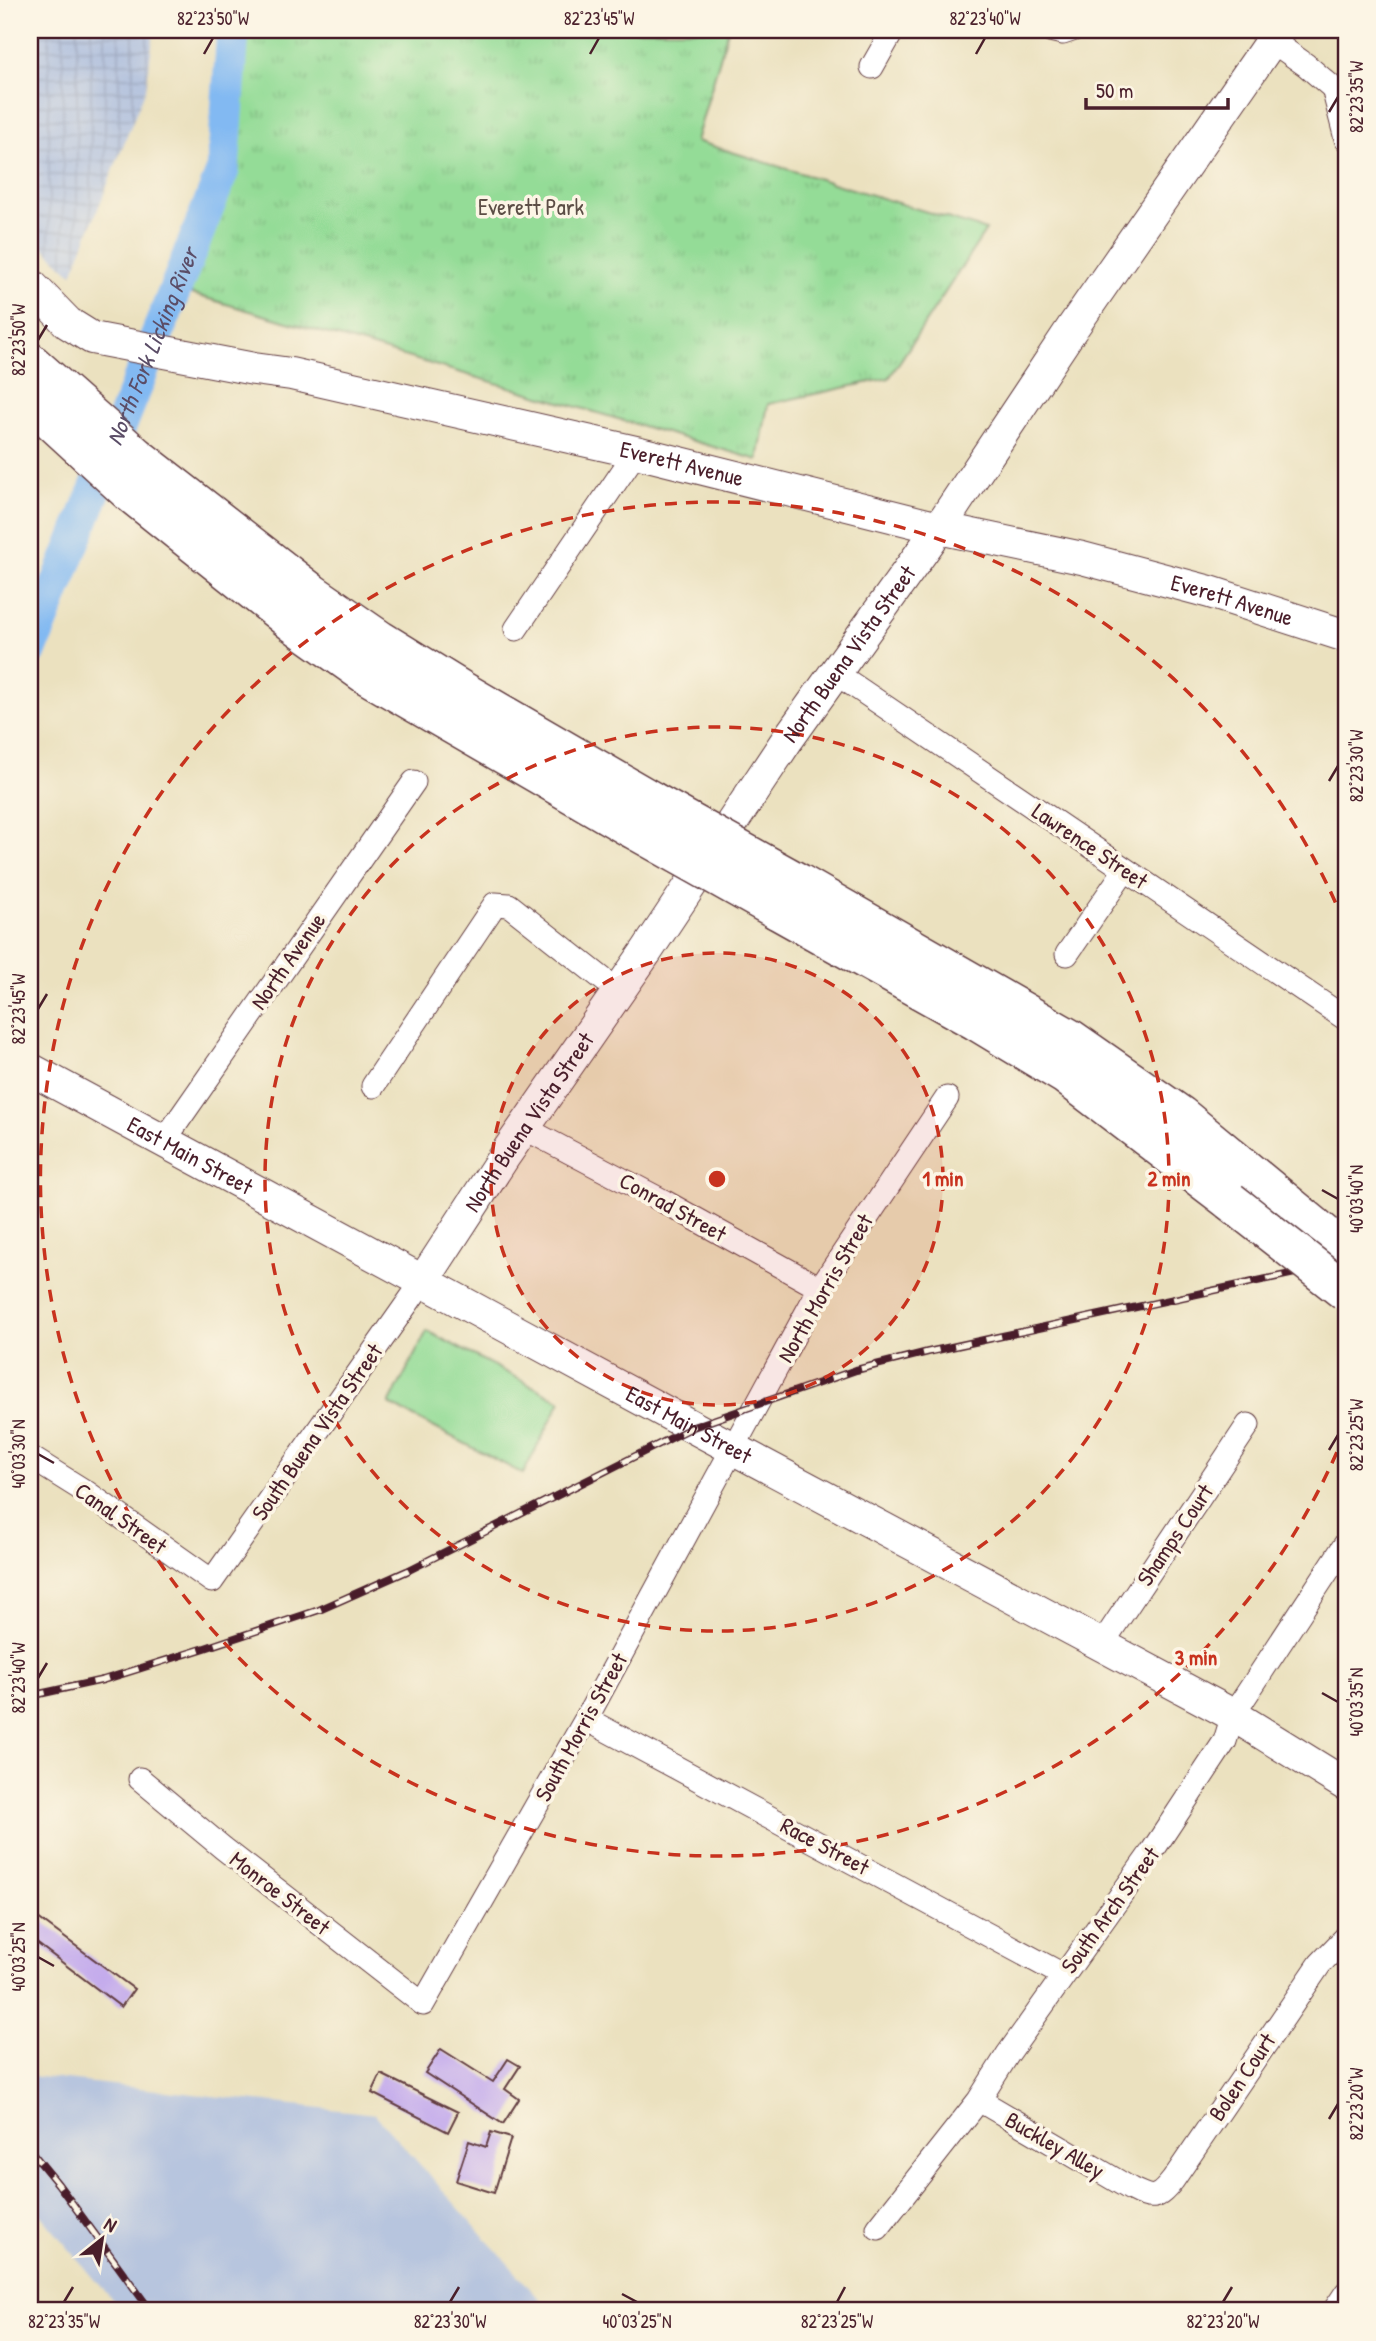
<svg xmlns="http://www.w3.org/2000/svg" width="1376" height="2341" font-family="'Patrick Hand',sans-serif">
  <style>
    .industrial { fill: url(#industrial-grid) }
    .railway { fill: #b7c5de }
    .park { fill: url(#park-tufts); stroke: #6f7e61; stroke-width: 2 }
    .garden { fill: #94dc97; stroke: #6f7e61; stroke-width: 2 }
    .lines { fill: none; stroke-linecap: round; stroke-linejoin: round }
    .river { stroke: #82b9f2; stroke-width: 33 }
    .building { fill: #bda3ed }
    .street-casing { stroke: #623c41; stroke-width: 25 }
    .secondary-casing { stroke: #623c41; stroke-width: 34 }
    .highway-casing { stroke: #623c41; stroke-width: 41 }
    .street { stroke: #fff; stroke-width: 23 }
    .secondary { stroke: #fff; stroke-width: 32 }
    .highway { stroke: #fff; stroke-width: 38 }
    .rail-casing { stroke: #4a1f2b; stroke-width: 8 }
    .rail { stroke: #fcf5e5; stroke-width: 5; stroke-dasharray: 16; stroke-linecap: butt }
    .highway-bridge-casing { stroke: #623c41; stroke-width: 41; stroke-linecap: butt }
    .highway-bridge { stroke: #fff; stroke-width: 38 }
    .ticks { fill: none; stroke: #4a1f2b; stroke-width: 2.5 }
    .ring { fill: none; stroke: #c8321e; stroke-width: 3.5; stroke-dasharray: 12 9 }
    .labels { text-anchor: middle; stroke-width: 7; stroke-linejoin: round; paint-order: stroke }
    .park-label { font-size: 23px; fill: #5c4e46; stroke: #fcf5e5 }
    .street-label { font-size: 23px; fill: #4a1f2b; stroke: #fcf5e5 }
    .water-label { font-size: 24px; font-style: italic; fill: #5b4d67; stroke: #fcf5e5 }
    .centre { fill: #c8321e; stroke: #fcf5e5; stroke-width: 3.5 }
    .ring-label { font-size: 21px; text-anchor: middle; font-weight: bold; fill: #c8321e; stroke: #fcf5e5; stroke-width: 7; stroke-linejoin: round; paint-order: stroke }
    .neatline { fill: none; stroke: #4a1f2b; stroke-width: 2.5 }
    .ticks-label { font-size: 18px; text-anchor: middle; fill: #4a1f2b }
  </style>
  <defs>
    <pattern id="industrial-grid" width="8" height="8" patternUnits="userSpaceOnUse" patternTransform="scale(1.75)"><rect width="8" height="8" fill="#b7c5de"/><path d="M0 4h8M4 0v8" fill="none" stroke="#9fa9bf"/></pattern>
    <pattern id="park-tufts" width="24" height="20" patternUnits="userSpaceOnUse" patternTransform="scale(1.75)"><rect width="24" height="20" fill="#94dc97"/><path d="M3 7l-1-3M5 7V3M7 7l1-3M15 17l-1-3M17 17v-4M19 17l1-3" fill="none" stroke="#81bc82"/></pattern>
  </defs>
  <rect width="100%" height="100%" fill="#fcf5e5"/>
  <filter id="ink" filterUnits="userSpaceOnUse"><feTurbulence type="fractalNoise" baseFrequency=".0143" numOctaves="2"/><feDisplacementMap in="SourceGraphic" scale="14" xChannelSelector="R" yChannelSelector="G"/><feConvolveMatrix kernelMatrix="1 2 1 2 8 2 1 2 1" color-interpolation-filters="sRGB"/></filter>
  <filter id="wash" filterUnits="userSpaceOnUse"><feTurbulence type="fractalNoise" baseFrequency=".00686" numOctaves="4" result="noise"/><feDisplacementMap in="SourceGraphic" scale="28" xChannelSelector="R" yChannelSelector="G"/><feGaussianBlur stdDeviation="1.57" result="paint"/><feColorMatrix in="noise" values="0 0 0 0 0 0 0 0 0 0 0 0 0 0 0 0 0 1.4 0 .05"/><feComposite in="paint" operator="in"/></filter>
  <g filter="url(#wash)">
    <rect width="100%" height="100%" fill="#ebe1bf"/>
    <path class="industrial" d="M30,30H154L146,88L72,274L30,235Z"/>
    <path class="railway" d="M30,2076L375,2114L550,2311H122L30,2203Z"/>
    <path class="park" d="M233,30H728L696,141L986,230L889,378L768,404L758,460L175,289L223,170Z"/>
    <path class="garden" d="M427,1331L561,1401L523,1474L389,1404Z"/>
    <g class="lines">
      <path class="river" id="s1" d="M30,652L223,170L233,30"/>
    </g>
    <g id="blocks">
      <path class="building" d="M30,1912L134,1989L121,2007L30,1938Z
        M441,2049L493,2082L508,2059L520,2066L505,2089L519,2099L503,2124L425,2073Z
        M381,2074L458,2112L448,2132L372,2093Z
        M491,2132L511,2138L494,2193L456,2181L469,2141L486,2147Z"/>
    </g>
  </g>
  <g filter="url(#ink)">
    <use href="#blocks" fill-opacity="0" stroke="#623c41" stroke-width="2"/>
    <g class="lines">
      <defs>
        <path id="street" d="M1050,30L1063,33L1072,30
          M1272,41L1306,65L1333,88L1346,139
          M872,67L893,30
          M516,629L636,452
          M834,672L1346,1019
          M1067,954L1125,870
          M373,1086L495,904L509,905L618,991
          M524,1128L665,1202L820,1288
          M164,1141L414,782
          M30,1457L86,1492L212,1581L423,1281
          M1102,1644L1248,1425
          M586,1719L1063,1975
          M140,1779L223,1848L423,2004L586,1719L820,1288L947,1098
          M979,2100L1131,2189C1153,2200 1157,2200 1173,2180L1320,1964L1346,1937
          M878,2228L979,2100L1008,2054L1151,1853L1225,1741L1233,1715L1346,1543
          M1334,2311L1346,2293"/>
        <g id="secondary">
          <path id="s2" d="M30,284L68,323L92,338L254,369L291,374L636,452L939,528L1082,558L1210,592L1346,636"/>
          <path id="s3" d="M30,1069L693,1427L1233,1715L1346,1785"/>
          <path id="s4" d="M423,1281L505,1155L646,952L787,740L939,528L1073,327L1279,30"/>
        </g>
        <path id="highway" d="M30,362L136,456L312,593L380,640L461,690L652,801
          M30,401L129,492L292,622L365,674L631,828
          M799,883L1071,1039L1180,1115L1346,1252
          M777,910L976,1021L1065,1075L1230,1201"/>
      </defs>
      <use href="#street" class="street-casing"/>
      <use href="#secondary" class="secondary-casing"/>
      <use href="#highway" class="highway-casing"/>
      <use href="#street" class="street"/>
      <use href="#secondary" class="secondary"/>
      <use href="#highway" class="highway"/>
      <defs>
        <path id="rail" d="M30,1696L103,1680L205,1648L319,1610L407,1571L693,1427L856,1370L928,1352L1346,1262
          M30,2150L58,2184L151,2311"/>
      </defs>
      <use href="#rail" class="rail-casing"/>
      <use href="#rail" class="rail"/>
      <defs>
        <path id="highway-bridge" d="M652,801L799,883
          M631,828L777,910
          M1230,1201L1346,1292"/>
      </defs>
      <use href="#highway-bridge" class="highway-bridge-casing"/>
      <use href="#highway-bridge" class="highway-bridge"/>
    </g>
  </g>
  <path class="ticks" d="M204,54L213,38M590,54L599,38M976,54L985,38M1329,112L1338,97M38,340L47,325M1329,781L1338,766M38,1009L47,994M1322,1190L1338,1199M1329,1450L1338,1435M38,1454L54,1463M38,1678L47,1663M1322,1693L1338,1702M38,1957L54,1966M1329,2119L1338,2104M622,2294L637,2302M64,2302L73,2287M450,2302L459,2287M837,2302L845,2287M1223,2302L1232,2287"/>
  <circle cx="717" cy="1179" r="226" fill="#c8321e" fill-opacity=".12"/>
  <g class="ring">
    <circle cx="717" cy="1179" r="226"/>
    <circle cx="717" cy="1179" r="452"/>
    <path d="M1345 1433A677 677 0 1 1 1345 925"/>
  </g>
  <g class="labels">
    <g class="park-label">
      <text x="531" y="215">Everett Park</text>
    </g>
    <g class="street-label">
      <text dy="8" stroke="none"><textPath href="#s2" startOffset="686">Everett Avenue</textPath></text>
      <text dy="8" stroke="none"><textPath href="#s2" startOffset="1253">Everett Avenue</textPath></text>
      <text dy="8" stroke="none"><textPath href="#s4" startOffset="758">North Buena Vista Street</textPath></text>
      <text transform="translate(1090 846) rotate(34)" y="8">Lawrence Street</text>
      <text transform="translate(288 961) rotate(-55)" y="8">North Avenue</text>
      <text dy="8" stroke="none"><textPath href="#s4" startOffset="191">North Buena Vista Street</textPath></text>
      <text dy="8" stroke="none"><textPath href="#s3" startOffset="182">East Main Street</textPath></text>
      <text transform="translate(673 1207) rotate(29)" y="8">Conrad Street</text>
      <text transform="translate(825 1288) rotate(-60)" y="8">North Morris Street</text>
      <text dy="8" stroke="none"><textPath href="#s3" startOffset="749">East Main Street</textPath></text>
      <text transform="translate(317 1432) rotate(-55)" y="8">South Buena Vista Street</text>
      <text transform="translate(121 1518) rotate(35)" y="8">Canal Street</text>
      <text transform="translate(1175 1535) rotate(-56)" y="8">Shamps Court</text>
      <text transform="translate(581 1727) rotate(-61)" y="8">South Morris Street</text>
      <text transform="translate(825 1846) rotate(28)" y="8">Race Street</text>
      <text transform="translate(280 1893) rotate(38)" y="8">Monroe Street</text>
      <text transform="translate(1110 1910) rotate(-54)" y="8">South Arch Street</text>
      <text transform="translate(1242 2077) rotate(-56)" y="8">Bolen Court</text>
      <text transform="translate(1055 2145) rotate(30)" y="8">Buckley Alley</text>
    </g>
    <g class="water-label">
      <text dy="8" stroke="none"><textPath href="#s1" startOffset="329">North Fork Licking River</textPath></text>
    </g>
  </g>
  <circle cx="717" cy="1179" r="10" class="centre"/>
  <g class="ring-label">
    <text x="943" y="1186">1 min</text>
    <text x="1169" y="1186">2 min</text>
    <text x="1196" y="1665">3 min</text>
  </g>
  <rect width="1376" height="2341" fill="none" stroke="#fcf5e5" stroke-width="77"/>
  <g transform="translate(102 2239) rotate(30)" stroke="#fcf5e5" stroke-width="5" paint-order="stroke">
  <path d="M0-5L12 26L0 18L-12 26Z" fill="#4a1f2b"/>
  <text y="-10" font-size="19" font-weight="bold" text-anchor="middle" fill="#4a1f2b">N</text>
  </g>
  <path d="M1086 98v10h142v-10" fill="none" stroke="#4a1f2b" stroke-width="3.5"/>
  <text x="1096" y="98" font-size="21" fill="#4a1f2b" stroke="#fcf5e5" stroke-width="5" paint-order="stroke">50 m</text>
  <rect x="38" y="38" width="1300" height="2264" class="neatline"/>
  <g class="ticks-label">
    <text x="213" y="25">82°23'50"W</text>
    <text x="599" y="25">82°23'45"W</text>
    <text x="985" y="25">82°23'40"W</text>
    <text transform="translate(1357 97) rotate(-90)" y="6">82°23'35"W</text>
    <text transform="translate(19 340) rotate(-90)" y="6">82°23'50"W</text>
    <text transform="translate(1357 766) rotate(-90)" y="6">82°23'30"W</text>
    <text transform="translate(19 1009) rotate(-90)" y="6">82°23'45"W</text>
    <text transform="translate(1357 1199) rotate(-90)" y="6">40°03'40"N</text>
    <text transform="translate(1357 1435) rotate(-90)" y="6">82°23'25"W</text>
    <text transform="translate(19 1454) rotate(-90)" y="6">40°03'30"N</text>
    <text transform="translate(19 1678) rotate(-90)" y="6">82°23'40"W</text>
    <text transform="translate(1357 1702) rotate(-90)" y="6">40°03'35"N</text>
    <text transform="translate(19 1957) rotate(-90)" y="6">40°03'25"N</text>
    <text transform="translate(1357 2104) rotate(-90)" y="6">82°23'20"W</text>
    <text x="64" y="2328">82°23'35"W</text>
    <text x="450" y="2328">82°23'30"W</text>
    <text x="637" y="2328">40°03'25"N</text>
    <text x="837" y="2328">82°23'25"W</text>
    <text x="1223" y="2328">82°23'20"W</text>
  </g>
</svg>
